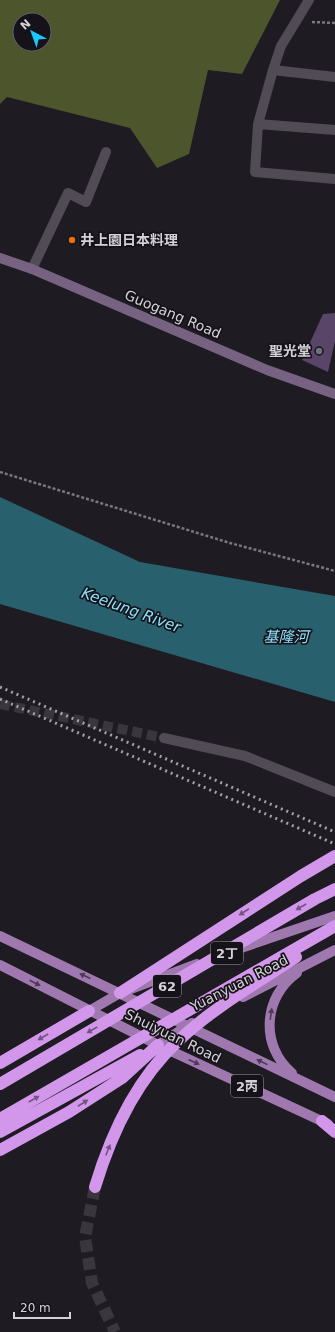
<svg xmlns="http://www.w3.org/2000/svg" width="335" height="1332" font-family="'DejaVu Sans','Noto Sans TC',sans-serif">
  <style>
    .forest { fill: #4c552c; fill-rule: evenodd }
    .water { fill: #28606e }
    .building { fill: #584568 }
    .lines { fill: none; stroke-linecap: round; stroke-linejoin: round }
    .street-tunnel { stroke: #3a363d; stroke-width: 10; stroke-dasharray: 10 5; stroke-linecap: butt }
    .highway-tunnel { stroke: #3a363d; stroke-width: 12; stroke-dasharray: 12 6; stroke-linecap: butt }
    .path { stroke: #7b777d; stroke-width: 2.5; stroke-dasharray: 3 2; stroke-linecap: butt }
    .lane { stroke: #504b54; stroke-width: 10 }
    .street { stroke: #504b54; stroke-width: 10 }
    .secondary { stroke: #776281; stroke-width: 10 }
    .primary { stroke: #9e78af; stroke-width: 10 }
    .highway { stroke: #d296eb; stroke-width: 12 }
    .rail { stroke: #a3a0a6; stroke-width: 3; stroke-dasharray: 2 4; stroke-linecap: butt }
    .oneway { fill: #745482 }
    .oneway2 { fill: #4c3b55 }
    .food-dot { fill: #e8710a; stroke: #161219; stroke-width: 1.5 }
    .worship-dot { fill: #6b7280; stroke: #161219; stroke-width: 1.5 }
    .labels { text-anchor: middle; stroke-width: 3.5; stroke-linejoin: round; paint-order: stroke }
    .shield { fill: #161219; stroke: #9c989e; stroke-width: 1 }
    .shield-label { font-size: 13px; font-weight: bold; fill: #d5d2d7 }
    .poi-label { font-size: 14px; font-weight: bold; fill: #d5d2d7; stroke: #161219; text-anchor: start }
    .street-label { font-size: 14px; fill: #d5d2d7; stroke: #161219 }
    .water-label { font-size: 15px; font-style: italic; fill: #89e2fb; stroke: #161219 }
  </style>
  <rect width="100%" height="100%" fill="#1f1b22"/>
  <path class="forest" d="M0,0H280L242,74L208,70L189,154L157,168L130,128L7,97L0,104ZM20,20H44V44H20Z"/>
  <path class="water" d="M0,497L140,562L335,596V702L0,604Z"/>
  <path class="building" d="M335,313V341L328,372L302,360L323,314Z"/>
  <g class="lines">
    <path class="street-tunnel" d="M0,704L164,738"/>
    <path class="highway-tunnel" d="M95,1187L85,1237L92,1283L115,1332"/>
    <path class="path" d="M312,22L335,23
      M0,472L230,543L335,571"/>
    <path class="lane" d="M309,0L281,46L273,70L258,124L255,172L335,179
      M273,70L335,77
      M258,124L335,130
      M32,269L68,193L86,202L106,152"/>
    <path class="street" d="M164,738L245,756L335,792"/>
    <path class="secondary" d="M0,258L32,269L267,370L335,394"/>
    <path class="primary" d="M0,936L335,1097
      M238,949L335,916
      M0,965L158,1045L328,1124
      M243,997L335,950
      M89,1011L120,993L197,964
      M158,1045L192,1023
      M292,1073C260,1046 263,997 297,973"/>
    <path class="highway" d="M120,993L301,876L335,856
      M0,1063L89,1011
      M0,1084L315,899L335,889
      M0,1119L335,926
      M322,1121L335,1132
      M0,1132L140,1055
      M0,1150L69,1112L122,1078L158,1045
      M95,1187C111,1134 136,1080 177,1042C211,1009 257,983 296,957"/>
    <path class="rail" d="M0,687L335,832
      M0,699L335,844"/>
  </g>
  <defs><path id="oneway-solid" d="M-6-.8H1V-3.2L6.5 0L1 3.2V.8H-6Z"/></defs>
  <g class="oneway">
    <use href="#oneway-solid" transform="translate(301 907) rotate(150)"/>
    <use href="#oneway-solid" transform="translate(244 912) rotate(147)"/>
    <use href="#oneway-solid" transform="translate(92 1030) rotate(150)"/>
    <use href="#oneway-solid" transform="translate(43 1037) rotate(150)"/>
    <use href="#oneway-solid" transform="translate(34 1099) rotate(-30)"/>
    <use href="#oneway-solid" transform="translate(83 1103) rotate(-33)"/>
    <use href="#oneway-solid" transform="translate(108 1150) rotate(-68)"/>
  </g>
  <g class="oneway2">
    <use href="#oneway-solid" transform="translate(85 976) rotate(-155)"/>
    <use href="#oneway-solid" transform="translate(35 983) rotate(27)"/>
    <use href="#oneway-solid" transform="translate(271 1014) rotate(-82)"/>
    <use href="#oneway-solid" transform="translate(194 1062) rotate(25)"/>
    <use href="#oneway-solid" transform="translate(262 1062) rotate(-154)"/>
  </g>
  <circle class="food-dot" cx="72" cy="240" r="4"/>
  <circle class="worship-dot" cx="319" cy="351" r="4"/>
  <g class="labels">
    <g class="shield">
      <rect x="211" y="942" width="32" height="22" rx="3"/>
      <rect x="153" y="975" width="28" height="22" rx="3"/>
      <rect x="231" y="1075" width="32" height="22" rx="3"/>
    </g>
    <g class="shield-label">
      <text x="227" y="958">2丁</text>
      <text x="167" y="991">62</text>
      <text x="247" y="1091">2丙</text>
    </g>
    <g class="poi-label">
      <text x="80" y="245">井上園日本料理</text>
      <text x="311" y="356" text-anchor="end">聖光堂</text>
    </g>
    <g class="street-label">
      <text transform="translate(173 314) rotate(23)" y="5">Guogang Road</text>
      <text transform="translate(239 983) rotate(-27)" y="5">Yuanyuan Road</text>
      <text transform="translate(173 1036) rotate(26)" y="5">Shuiyuan Road</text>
    </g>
    <g class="water-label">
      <text transform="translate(131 610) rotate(20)" y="5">Keelung River</text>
      <text x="286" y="642">基隆河</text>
    </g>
  </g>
  <g transform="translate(32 32) rotate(319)"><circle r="19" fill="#161219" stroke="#625f65"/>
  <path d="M0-3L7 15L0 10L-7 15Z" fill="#16cafb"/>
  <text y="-6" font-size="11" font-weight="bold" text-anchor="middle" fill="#d5d2d7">N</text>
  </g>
  <path d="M14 1312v6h56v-6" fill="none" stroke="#d5d2d7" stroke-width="2"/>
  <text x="20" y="1312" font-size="12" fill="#d5d2d7" stroke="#161219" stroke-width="3" paint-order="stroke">20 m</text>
</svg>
